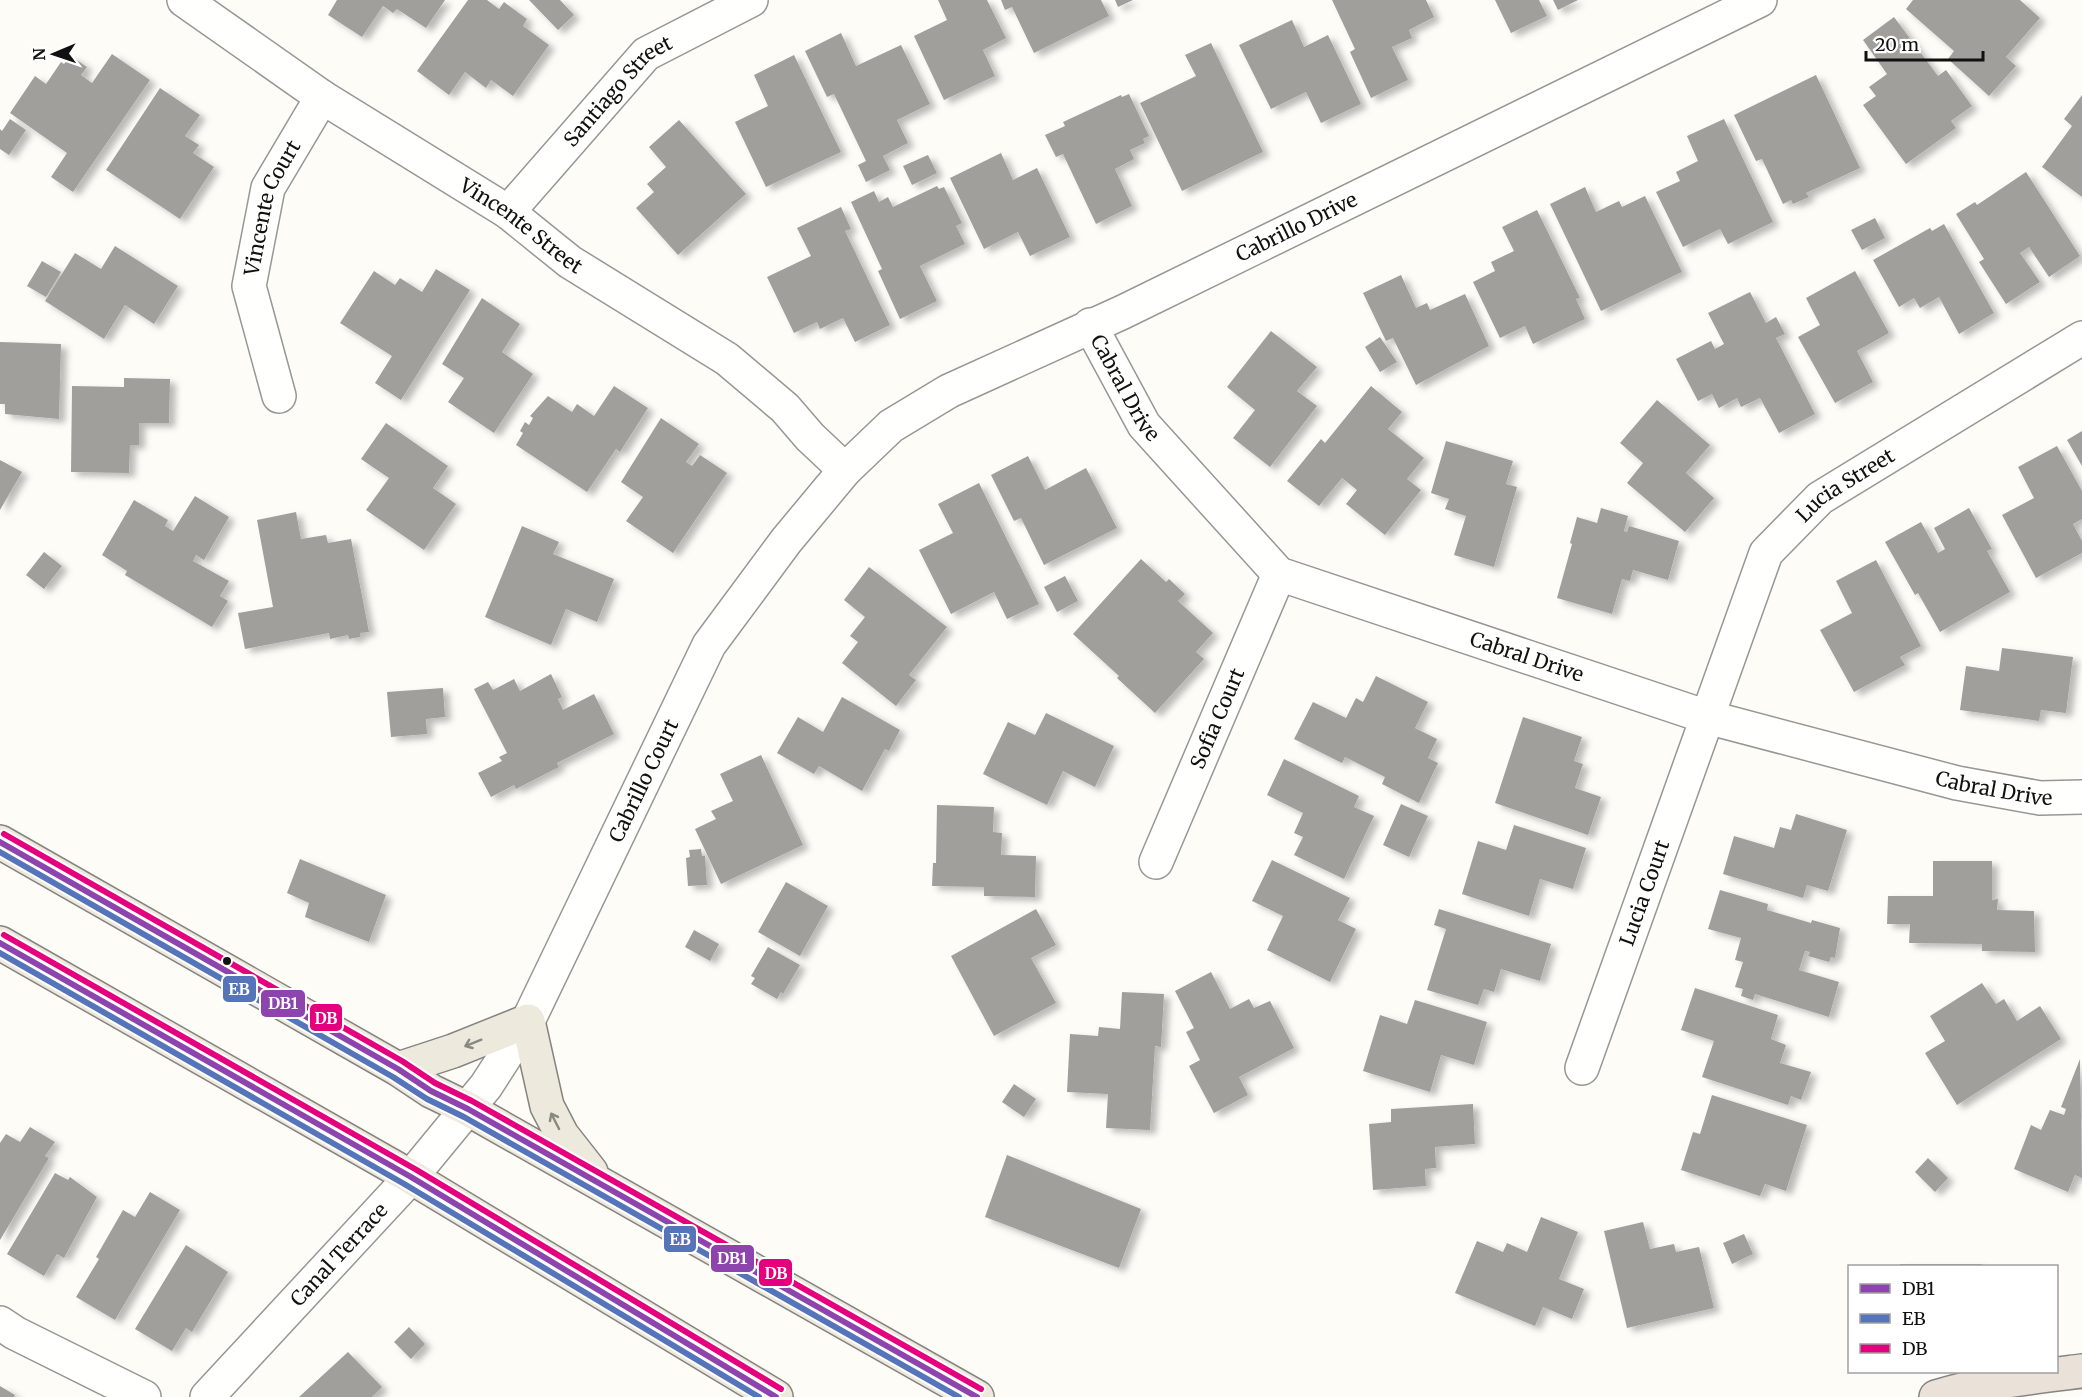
<svg xmlns="http://www.w3.org/2000/svg" width="2082" height="1397" font-family="Merriweather,serif">
  <style>
    .building { fill: #a19f9c; filter: url(#shadow) }
    .lines { fill: none; stroke-linecap: round; stroke-linejoin: round }
    .street-casing { stroke: #979795; stroke-width: 36 }
    .primary-casing { stroke: #858482; stroke-width: 36 }
    .highway-casing { stroke: #858482; stroke-width: 36 }
    .street { stroke: #fffffe; stroke-width: 33 }
    .primary { stroke: #ede9dc; stroke-width: 33 }
    .highway { stroke: #eae1d8; stroke-width: 33 }
    .bus-1-casing { stroke: #fff; stroke-width: 10 }
    .bus-2-casing { stroke: #fff; stroke-width: 10 }
    .bus-3-casing { stroke: #fff; stroke-width: 10 }
    .bus-1 { stroke: #8e44ad; stroke-width: 6 }
    .bus-2 { stroke: #5674b9; stroke-width: 6 }
    .bus-3 { stroke: #e5007d; stroke-width: 6 }
    .oneway { stroke: #8a8881 }
    .bus-dot { fill: #111; stroke: #fff; stroke-width: 2 }
    .labels { text-anchor: middle; stroke-width: 6; stroke-linejoin: round; paint-order: stroke }
    .street-label { font-size: 20px; fill: #111; stroke: #fff }
    .line-badge { stroke: #fff; stroke-width: 2 }
    .badge-label { font-size: 16px; text-anchor: middle; font-weight: bold; fill: #fff }
  </style>
  <defs>
    <filter id="shadow"><feDropShadow dx="6" dy="4" stdDeviation="3" flood-color="#0004"/></filter>
  </defs>
  <rect width="100%" height="100%" fill="#fdfcf7"/>
  <path class="building" d="M337,0H445L426,28L397,9L393,13L383,6L362,37L328,15Z
    M468,0H487L499,9L504,2L527,19L523,26L549,45L513,96L491,80L486,88L465,72L449,95L417,71Z
    M529,0H560L574,15L558,30Z
    M938,0H987L1006,38L983,50L995,76L944,100L914,36L947,20Z
    M1001,0H1101L1109,16L1034,53L1012,7L1005,10Z
    M1115,0H1133L1118,7Z
    M1332,0H1426L1434,17L1409,30L1412,38L1392,47L1408,80L1371,98L1350,52L1355,49Z
    M1495,0H1539L1547,16L1511,33Z
    M1553,0H1578L1558,10Z
    M1913,0H2020L2040,18L2006,57L2016,66L1989,96L1948,59L1954,51L1906,9Z
    M1894,17L1938,76L1946,70L1972,106L1951,121L1956,128L1906,164L1863,105L1876,96L1869,87L1887,74L1863,40Z
    M1292,20L1304,47L1328,35L1361,104L1321,123L1306,92L1271,109L1239,45Z
    M841,33L856,66L901,45L930,104L897,120L908,143L883,156L890,170L866,182L858,165L866,161L834,94L827,97L805,51Z
    M1211,43L1263,152L1182,191L1140,103L1196,76L1185,55Z
    M112,54L150,80L73,192L51,177L67,153L10,113L35,76L46,84L61,62L64,64L71,56L87,67L81,75L92,83Z
    M794,55L841,152L766,187L735,122L768,106L754,75Z
    M1816,75L1860,168L1806,193L1809,197L1793,204L1791,200L1783,204L1762,159L1756,161L1734,115Z
    M160,88L200,115L185,136L199,145L193,153L214,167L180,219L106,170Z
    M1129,94L1149,136L1143,139L1145,143L1130,150L1134,159L1115,169L1132,206L1096,224L1063,154L1056,157L1045,135L1065,126L1063,122L1121,95L1122,97Z
    M2082,95V197L2042,167L2072,126L2064,119Z
    M10,119L26,130L9,155L0,149V129L2,131Z
    M1724,119L1773,222L1728,244L1720,229L1683,247L1656,192L1680,181L1676,172L1698,161L1687,136Z
    M679,120L746,194L678,255L636,208L654,192L647,184L666,167L649,147Z
    M1001,153L1013,180L1037,168L1070,237L1030,256L1018,232L984,249L950,178Z
    M928,155L937,173L912,185L903,166Z
    M2026,172L2080,256L2049,277L2029,247L2020,253L2040,282L2006,304L1979,262L1984,259L1956,214L1975,202L1977,205Z
    M937,186L939,189L944,187L962,223L956,226L965,244L920,266L937,301L900,319L878,271L882,269L851,202L874,191L879,202L888,197L893,207Z
    M1585,187L1596,212L1619,201L1622,207L1645,196L1682,272L1601,311L1550,204Z
    M841,207L851,229L845,231L890,325L855,342L843,318L820,329L817,322L794,333L767,277L811,256L797,228Z
    M1537,210L1580,298L1576,299L1585,319L1533,344L1525,326L1500,338L1473,282L1495,271L1491,262L1514,251L1502,227Z
    M1875,218L1885,238L1862,250L1851,230Z
    M1944,224L1994,313L1959,334L1939,297L1920,308L1914,298L1899,307L1873,260L1930,228L1932,231Z
    M115,246L178,286L154,324L125,305L104,339L45,301L75,253L101,269Z
    M42,261L61,272L46,297L27,286Z
    M436,269L470,290L401,400L375,383L392,356L340,323L374,271L395,285L400,278L422,292Z
    M1855,271L1889,333L1857,351L1873,382L1835,403L1798,337L1820,325L1806,298Z
    M1401,275L1416,308L1427,303L1430,310L1465,294L1489,346L1416,385L1393,338L1386,341L1363,293Z
    M1750,292L1766,323L1776,317L1785,334L1776,338L1815,414L1779,433L1760,398L1741,407L1737,398L1719,408L1712,394L1698,401L1676,359L1711,341L1715,349L1724,344L1708,313Z
    M482,298L520,324L502,352L533,374L494,433L448,402L464,378L442,364Z
    M1271,331L1317,367L1297,391L1317,406L1270,467L1233,438L1255,410L1227,387Z
    M1380,337L1397,362L1380,372L1365,347Z
    M0,342L61,344L59,419L5,414V404H0Z
    M124,378L170,379L169,423H139V445H130L129,473L71,472L72,386L124,387Z
    M614,386L648,408L620,452L616,449L587,492L516,445L523,433L520,431L525,422L529,425L533,418L530,416L548,396L572,412L577,404L594,416Z
    M1371,386L1402,412L1388,429L1424,458L1407,479L1421,490L1385,535L1346,504L1357,490L1342,478L1319,506L1287,481L1321,439L1325,443Z
    M1657,400L1710,445L1686,473L1714,498L1685,532L1627,483L1643,463L1620,443Z
    M661,418L699,444L686,462L692,466L700,455L727,473L673,553L626,521L643,497L621,482Z
    M386,423L448,466L433,488L456,504L424,550L366,510L389,478L361,459Z
    M2082,431V466L2067,440Z
    M1446,441L1513,461L1506,484L1517,487L1494,567L1454,555L1466,516L1445,509L1449,499L1431,493Z
    M2057,446L2082,491V519L2073,524L2082,541V553L2036,578L2002,515L2034,498L2018,467Z
    M1028,456L1045,490L1086,468L1117,528L1044,565L1021,518L1014,521L991,475Z
    M0,460L22,472L0,510Z
    M979,483L1039,604L1007,619L994,592L951,614L919,550L953,533L938,504Z
    M195,496L229,517L204,560L196,555L193,561L229,581L220,596L228,601L212,627L125,575L127,571L102,555L134,500L168,520L165,526L173,531Z
    M1601,508L1628,516L1624,531L1627,532L1629,526L1679,541L1668,580L1633,570L1630,581L1622,579L1612,614L1557,598L1572,544L1570,543L1577,517L1597,523Z
    M1969,508L1992,549L1987,551L2010,592L1940,632L1918,593L1915,595L1885,542L1921,522L1938,553L1945,549L1934,528Z
    M296,512L301,539L326,535L328,543L351,539L369,632L360,633V637L349,639L348,635L330,639L329,633L245,649L238,613L273,607L257,520Z
    M522,526L559,542L553,554L614,579L597,622L566,609L551,645L485,617Z
    M44,552L62,566L44,589L26,575Z
    M1141,559L1166,582L1169,579L1185,594L1178,601L1213,633L1196,652L1204,659L1155,713L1117,678L1119,676L1073,634Z
    M1876,560L1921,646L1900,657L1905,665L1854,692L1820,630L1852,613L1836,581Z
    M869,567L947,627L909,675L916,680L896,706L842,663L858,642L850,636L865,617L844,600Z
    M1065,576L1078,601L1057,612L1044,587Z
    M2002,648L2073,657L2066,713L2041,710L2039,721L1960,710L1966,666L1999,671Z
    M551,674L562,697L558,699L563,710L594,694L614,734L557,763L559,767L516,789L514,785L491,797L478,773L502,761L499,757L507,753L474,689L488,682L493,690L514,679L520,691Z
    M1376,676L1428,702L1415,728L1437,739L1428,758L1438,763L1419,803L1382,784L1385,777L1345,757L1342,763L1294,739L1313,702L1346,718L1356,698L1363,702Z
    M443,688L445,717L426,719L427,734L391,737L387,692Z
    M842,697L900,730L889,751L885,749L862,791L819,766L814,774L777,753L798,717L823,732Z
    M1046,713L1114,746L1095,787L1063,771L1047,805L983,774L1008,722L1035,735Z
    M1523,717L1582,737L1574,761L1583,764L1575,788L1601,797L1588,835L1495,803Z
    M761,755L803,845L721,884L695,829L716,819L711,811L733,801L720,774Z
    M1284,759L1359,796L1354,807L1374,816L1344,879L1294,855L1303,837L1294,833L1303,813L1267,795Z
    M1401,804L1428,816L1409,857L1383,845Z
    M937,805L994,807L993,832L1002,833L1001,855L1036,856L1035,897L984,896V887L932,886L933,863H936Z
    M1796,814L1847,830L1828,891L1807,885L1803,898L1723,874L1734,836L1774,848L1780,827L1791,830Z
    M1514,825L1586,848L1573,889L1540,879L1529,916L1462,894L1478,841L1506,850Z
    M701,849L702,856H705L707,885L688,886L686,858L690,857L689,850Z
    M300,859L386,895L369,942L305,917L309,903L287,893Z
    M1272,860L1350,898L1338,920L1356,929L1330,982L1267,950L1283,916L1252,901Z
    M1933,861H1992V900L1998,899L1997,910L2034,911L2035,952L1982,951V944L1909,943L1910,924H1887L1888,896H1933Z
    M786,882L828,906L800,956L758,932Z
    M1720,890L1768,904L1767,910L1811,923L1812,920L1840,928L1835,958L1831,957L1829,962L1808,956L1810,952L1805,951L1799,970L1839,982L1829,1017L1755,994L1753,1000L1741,996L1743,989L1735,987L1743,962L1735,960L1741,938L1708,929Z
    M1036,909L1056,945L1031,958L1056,1003L994,1036L951,956Z
    M1439,909L1551,944L1540,981L1501,969L1494,992L1484,989L1478,1005L1427,990L1446,929L1434,925Z
    M694,930L719,944L710,961L685,947Z
    M768,947L800,965L783,994L781,992L777,999L751,984L755,978L751,976Z
    M1211,972L1230,1009L1249,999L1254,1008L1270,1001L1294,1048L1239,1077L1248,1095L1214,1113L1189,1066L1200,1060L1186,1032L1194,1028L1175,991Z
    M1982,983L1996,1004L2004,999L2017,1021L2040,1006L2061,1039L1957,1105L1925,1053L1945,1041L1930,1016Z
    M1695,988L1778,1015L1771,1039L1786,1045L1780,1063L1811,1072L1801,1100L1791,1096L1788,1105L1702,1077L1714,1041L1681,1030Z
    M1122,992L1164,994L1161,1047L1155,1046L1150,1130L1106,1128L1108,1094L1067,1092L1070,1034L1098,1036L1099,1027L1120,1029Z
    M1415,1000L1487,1022L1474,1065L1441,1055L1430,1092L1363,1071L1380,1015L1407,1024Z
    M2080,1059L2082,1178L2075,1175L2068,1192L2014,1169L2031,1125L2041,1130L2050,1110L2064,1115L2066,1109L2061,1107Z
    M1014,1084L1036,1099L1024,1117L1002,1102Z
    M1712,1095L1807,1125L1786,1191L1765,1184L1760,1196L1681,1170L1693,1132L1700,1134Z
    M1473,1104L1475,1144L1435,1147L1436,1168L1425,1169L1426,1186L1373,1190L1369,1124L1391,1122V1109Z
    M30,1127L55,1142L45,1156L49,1158L0,1240V1143L6,1134L20,1142Z
    M1007,1155L1141,1209L1119,1268L985,1217Z
    M1928,1158L1948,1178L1935,1192L1915,1172Z
    M55,1173L68,1180L70,1177L97,1197L64,1258L57,1254L44,1276L7,1254Z
    M150,1192L180,1210L115,1320L76,1297L99,1259L96,1257L123,1210L135,1217Z
    M1541,1217L1578,1232L1559,1279L1584,1289L1572,1319L1543,1307L1535,1326L1455,1293L1477,1241L1503,1252L1507,1243L1527,1252Z
    M1643,1222L1650,1249L1674,1244L1676,1252L1699,1247L1714,1308L1627,1328L1604,1231Z
    M1744,1234L1753,1254L1732,1264L1723,1243Z
    M186,1245L228,1272L192,1332L186,1328L172,1351L135,1329Z
    M1900,1264H1982V1266H1900Z
    M409,1327L425,1344L411,1359L394,1342Z
    M348,1352L382,1387L372,1397H299Z
    M0,1386L15,1395L14,1397H0Z"/>
  <g class="lines">
    <defs>
      <g id="street">
        <path id="s1" d="M184,0L322,97L508,212L570,262L727,359L785,408L810,437L845,470"/>
        <path id="s2" d="M508,212L646,54L751,0"/>
        <path id="s3" d="M1090,325L1144,425L1279,574L1707,717L1957,783L2040,798L2082,797"/>
        <path id="s4" d="M279,396L249,286L268,188L322,97"/>
        <path id="s5" d="M1156,862L1279,574"/>
        <path id="s6" d="M1582,1068L1766,553L1820,498L2082,338"/>
        <path d="M0,1323L15,1333L144,1397"/>
        <path id="s7" d="M207,1397L411,1177L486,1086L528,1021L709,645L786,541L845,470L891,426L949,391L1123,312L1760,0"/>
      </g>
      <path id="primary" d="M0,842L398,1069L431,1091L468,1109L977,1397
        M0,943L411,1177L776,1397
        M398,1069L453,1051L528,1021L547,1106L562,1135L591,1172"/>
      <path id="highway" d="M1936,1397C1984,1382 2033,1377 2082,1371"/>
    </defs>
    <use href="#street" class="street-casing"/>
    <use href="#primary" class="primary-casing"/>
    <use href="#highway" class="highway-casing"/>
    <use href="#street" class="street"/>
    <use href="#primary" class="primary"/>
    <use href="#highway" class="highway"/>
    <defs>
      <path id="bus-1" d="M0,842L398,1069L431,1091L468,1109L977,1397
        M0,943L411,1177L776,1397"/>
      <path id="bus-2" d="M0,852L393,1077L427,1099L464,1117L959,1397
        M0,953L406,1185L759,1397"/>
      <path id="bus-3" d="M4,834L402,1061L435,1083L472,1101L981,1389
        M4,935L415,1169L781,1389"/>
    </defs>
    <use href="#bus-1" class="bus-1-casing"/>
    <use href="#bus-2" class="bus-2-casing"/>
    <use href="#bus-3" class="bus-3-casing"/>
    <use href="#bus-1" class="bus-1"/>
    <use href="#bus-2" class="bus-2"/>
    <use href="#bus-3" class="bus-3"/>
  </g>
  <defs><path id="oneway-shaft" d="M-6 0H5M1.5-3L5.5 0L1.5 3" fill="none" stroke-width="1.6" stroke-linecap="round" stroke-linejoin="round" transform="scale(1.5)"/></defs>
  <g class="oneway">
    <use href="#oneway-shaft" transform="translate(473 1043) rotate(158)"/>
    <use href="#oneway-shaft" transform="translate(555 1121) rotate(-117)"/>
  </g>
  <circle class="bus-dot" cx="227" cy="961" r="5"/>
  <g class="labels">
    <g class="street-label">
      <text dy="7" stroke="none"><textPath href="#s2" startOffset="164">Santiago Street</textPath></text>
      <text dy="7" stroke="none"><textPath href="#s4" startOffset="196">Vincente Court</textPath></text>
      <text dy="7" stroke="none"><textPath href="#s1" startOffset="406">Vincente Street</textPath></text>
      <text dy="7" stroke="none"><textPath href="#s7" startOffset="1650">Cabrillo Drive</textPath></text>
      <text dy="7" stroke="none"><textPath href="#s3" startOffset="72">Cabral Drive</textPath></text>
      <text dy="7" stroke="none"><textPath href="#s6" startOffset="652">Lucia Street</textPath></text>
      <text dy="7" stroke="none"><textPath href="#s3" startOffset="576">Cabral Drive</textPath></text>
      <text dy="7" stroke="none"><textPath href="#s5" startOffset="156">Sofia Court</textPath></text>
      <text dy="7" stroke="none"><textPath href="#s7" startOffset="762">Cabrillo Court</textPath></text>
      <text dy="7" stroke="none"><textPath href="#s3" startOffset="1062">Cabral Drive</textPath></text>
      <text dy="7" stroke="none"><textPath href="#s6" startOffset="186">Lucia Court</textPath></text>
      <text dy="7" stroke="none"><textPath href="#s7" startOffset="194">Canal Terrace</textPath></text>
    </g>
  </g>
  <g class="line-badge">
    <rect x="222" y="975" width="35" height="28" rx="6" fill="#5674b9"/>
    <rect x="260" y="989" width="46" height="29" rx="6" fill="#8e44ad"/>
    <rect x="309" y="1003" width="34" height="29" rx="6" fill="#e5007d"/>
    <rect x="663" y="1225" width="34" height="28" rx="6" fill="#5674b9"/>
    <rect x="710" y="1244" width="45" height="29" rx="6" fill="#8e44ad"/>
    <rect x="758" y="1258" width="35" height="29" rx="6" fill="#e5007d"/>
  </g>
  <g class="badge-label">
    <text x="239" y="995">EB</text>
    <text x="283" y="1009">DB1</text>
    <text x="326" y="1024">DB</text>
    <text x="680" y="1245">EB</text>
    <text x="732" y="1264">DB1</text>
    <text x="776" y="1279">DB</text>
  </g>
  <rect x="1848" y="1265" width="210" height="108" fill="#ffffff" stroke="#a0a0a0" stroke-width="1.5"/>
  <rect x="1860" y="1284" width="30" height="9" fill="#8e44ad" stroke="#a0a0a0" stroke-width="1.5"/>
  <text x="1902" y="1295" font-size="18" fill="#111111">DB1</text>
  <rect x="1860" y="1314" width="30" height="9" fill="#5674b9" stroke="#a0a0a0" stroke-width="1.5"/>
  <text x="1902" y="1325" font-size="18" fill="#111111">EB</text>
  <rect x="1860" y="1344" width="30" height="9" fill="#e5007d" stroke="#a0a0a0" stroke-width="1.5"/>
  <text x="1902" y="1355" font-size="18" fill="#111111">DB</text>
  <g transform="translate(54 54) rotate(268)" stroke="#ffffff" stroke-width="4.5" paint-order="stroke">
  <path d="M0-4.5L10 22L0 15L-10 22Z" fill="#111111"/>
  <text y="-9" font-size="16" font-weight="bold" text-anchor="middle" fill="#111111">N</text>
  </g>
  <path d="M1866 51v9h117v-9" fill="none" stroke="#111111" stroke-width="3"/>
  <text x="1875" y="51" font-size="18" fill="#111111" stroke="#ffffff" stroke-width="4.5" paint-order="stroke">20 m</text>
</svg>
